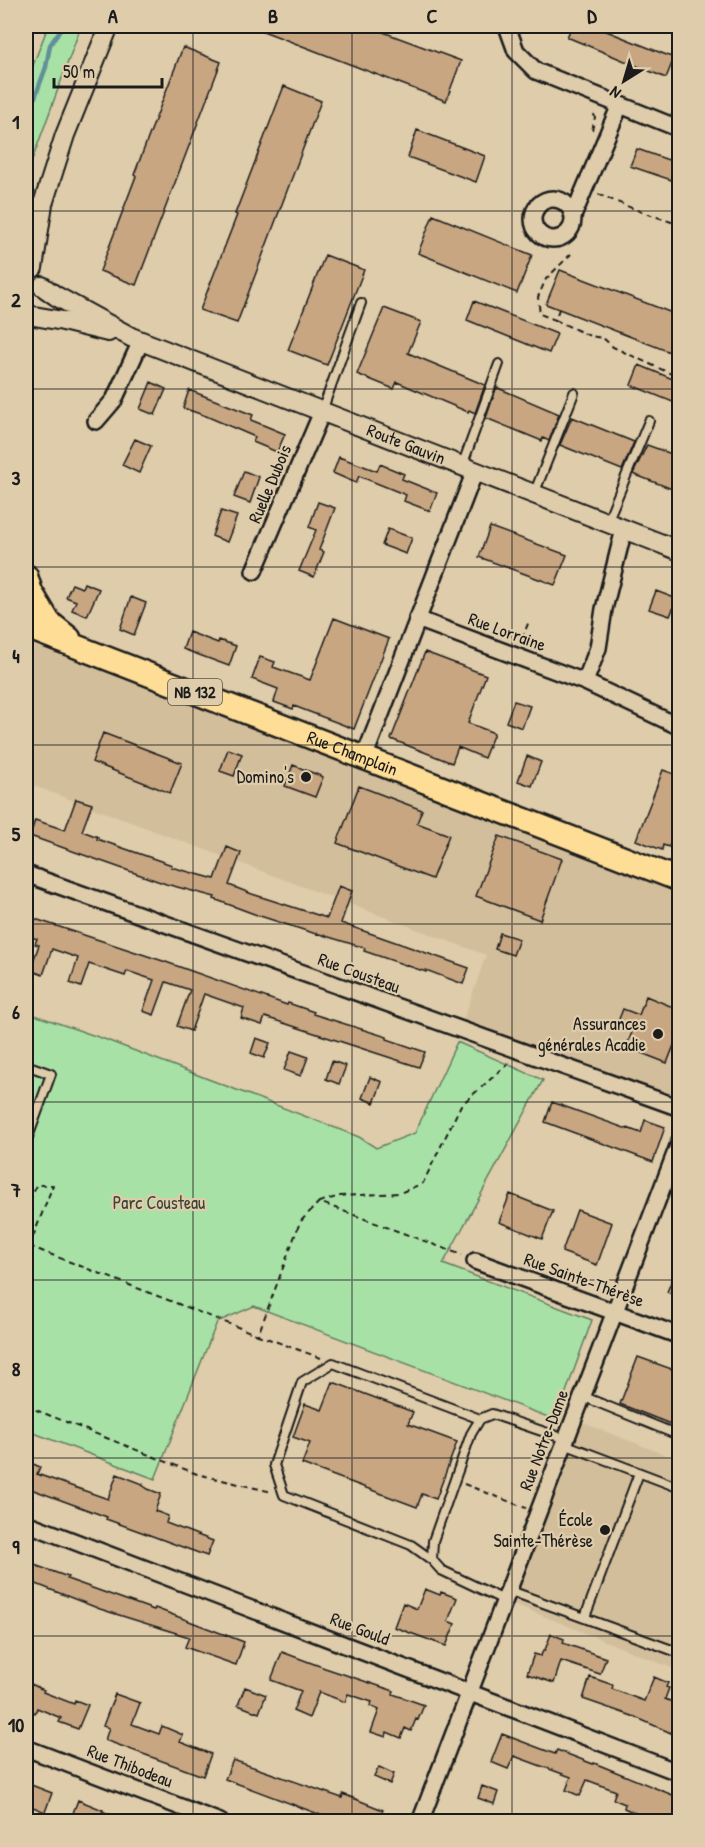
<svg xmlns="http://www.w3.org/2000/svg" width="705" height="1847" font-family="'Patrick Hand',sans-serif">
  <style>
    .built { fill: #d3be9b }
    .green { fill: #a8e1a6; stroke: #627e61; stroke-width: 1.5 }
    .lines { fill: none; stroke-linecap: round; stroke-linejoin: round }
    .stream { stroke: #609098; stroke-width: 4.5 }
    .building { fill: #c8a682; stroke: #1c1c1c; stroke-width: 1.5 }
    .service-casing { stroke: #1c1c1c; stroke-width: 12 }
    .minor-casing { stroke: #1c1c1c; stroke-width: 20 }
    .tertiary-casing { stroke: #1c1c1c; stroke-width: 22 }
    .primary-casing { stroke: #1c1c1c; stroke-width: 27 }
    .path { stroke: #1c1c1c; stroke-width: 2; stroke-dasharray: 6 4.5; stroke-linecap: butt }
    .service { stroke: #deccaa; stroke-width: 8 }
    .minor { stroke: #deccaa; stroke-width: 15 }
    .tertiary { stroke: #deccaa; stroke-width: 18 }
    .primary { stroke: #fedd96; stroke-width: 22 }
    .grid { fill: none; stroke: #1c1c1c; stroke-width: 1.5; stroke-opacity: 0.55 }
    .poi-dot { fill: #1c1c1c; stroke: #deccaa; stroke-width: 2 }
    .labels { text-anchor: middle; stroke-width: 4.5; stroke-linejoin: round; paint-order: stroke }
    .shield { fill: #deccaa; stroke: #565147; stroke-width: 1.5 }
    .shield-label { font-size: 16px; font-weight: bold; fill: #1c1c1c }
    .street-label { font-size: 18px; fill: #1c1c1c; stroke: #deccaa }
    .poi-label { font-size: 18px; fill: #1c1c1c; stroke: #deccaa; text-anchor: end }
    .park-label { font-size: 18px; fill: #384338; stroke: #deccaa }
    .neatline { fill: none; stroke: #1c1c1c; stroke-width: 2 }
    .grid-label { font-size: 20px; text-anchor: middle; font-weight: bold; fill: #1c1c1c }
  </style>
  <rect width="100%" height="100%" fill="#deccaa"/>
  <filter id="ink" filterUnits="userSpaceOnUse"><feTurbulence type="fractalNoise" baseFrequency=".0167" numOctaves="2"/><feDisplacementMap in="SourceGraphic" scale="12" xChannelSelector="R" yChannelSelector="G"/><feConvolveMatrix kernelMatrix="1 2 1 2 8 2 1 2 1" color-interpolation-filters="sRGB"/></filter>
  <g filter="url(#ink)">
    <path class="built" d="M26,627L679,880V1119L458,1035L486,955L26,783Z
      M573,1419L679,1460V1671L504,1600Z"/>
    <path class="green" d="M48,26H81L26,177V84Z
      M26,1012L104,1039L359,1137L376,1148L415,1133L457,1042L543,1080L443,1264L592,1320L556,1420L254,1306L217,1322L155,1479L26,1430Z"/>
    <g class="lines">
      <path class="stream" d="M26,122L46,67L50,45L63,26"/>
    </g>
    <path class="building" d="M250,26H367L461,61L446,101Z
      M572,26H600L599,28L674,58L666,78L567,37Z
      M183,47L221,62L136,285L100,271L136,176L134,175Z
      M284,86L321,101L237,323L200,310L237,215L235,214Z
      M417,130L485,156L476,182L408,157Z
      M637,149L680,164V183L630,166Z
      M433,215L532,255L517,293L418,253Z
      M325,255L364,270L327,365L288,350Z
      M560,270L680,316V356L546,304Z
      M474,301L557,334L549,353L467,320Z
      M384,308L421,322L408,353L485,385L475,413L469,410L468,412L397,382L394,389L357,374Z
      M639,365L680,382V405L631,385Z
      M151,382L166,389L155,415L140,409Z
      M498,388L559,414L549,441L543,438L542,441L486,418L496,389Z
      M189,390L253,415L251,420L285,434L277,452L253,442L255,437L206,416L183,408Z
      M572,417L634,442L622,470L560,445Z
      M135,439L151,446L139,473L122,465Z
      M647,445L680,457V492L633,474Z
      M339,457L377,471L380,464L404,474L402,479L437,493L430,511L404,501L406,495L359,476L356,483L333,473Z
      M244,471L259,477L250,503L234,497Z
      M318,502L335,508L319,550L324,552L314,577L299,571L316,530L309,527Z
      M221,511L237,516L227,542L212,536Z
      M490,527L567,555L555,585L479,557Z
      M388,529L412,538L406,554L382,545Z
      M84,583L99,589L87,616L72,610L76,601L66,597L72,584L82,588Z
      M656,591L677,599L670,616L649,609Z
      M131,597L146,603L134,635L120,629Z
      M334,618L389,639L354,729L294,706L293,709L274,702L278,689L252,679L260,657L275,662L273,667L310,680Z
      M189,632L218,643L219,640L236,646L229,666L183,649Z
      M425,652L486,675L468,723L494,733L484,758L458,747L452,763L391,739Z
      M514,701L530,706L522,728L506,722Z
      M103,733L182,763L170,793L92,762Z
      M228,749L242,754L234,776L220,771Z
      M527,756L541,762L532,786L518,781Z
      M293,765L323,777L315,797L285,786Z
      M663,770L680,776V818L669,847L663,845L662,850L636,840Z
      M359,786L422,810L417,823L449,835L432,879L337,843Z
      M76,799L92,804L82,831L98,837L97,839L172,865L171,867L215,879L227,847L241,853L229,885L252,894L327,918L339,886L352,891L341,923L469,968L463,984L426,970V972L364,951L365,948L316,933V934L257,915L214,899L215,897L166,884L30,836L35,820L65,830Z
      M499,836L562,859L540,920L476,896Z
      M26,916L163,961L287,1005L288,1003L314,1012L313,1014L387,1037V1039L425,1052L419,1067L265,1017L262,1025L241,1018L244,1008L204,994L191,1031L177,1026L190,990L166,982L154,1015L143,1011L154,980L127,971L125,976L89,964L81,987L70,983L78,958L52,949L43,975L30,970L39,945L35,944L37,939L26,935Z
      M500,933L519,939L513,955L495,949Z
      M646,996L680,1010V1030L667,1063L626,1047L633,1030L617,1024L623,1009L639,1015Z
      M256,1038L270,1043L264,1058L251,1053Z
      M291,1051L308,1057L301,1076L284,1070Z
      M332,1061L346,1066L339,1084L326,1079Z
      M370,1077L382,1082L374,1103L362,1098Z
      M552,1102L627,1129V1128L641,1133L645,1120L665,1127L653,1162L545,1122Z
      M510,1194L553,1211L542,1239L499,1222Z
      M577,1210L612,1223L597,1265L562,1252Z
      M679,1262H680V1297L667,1292Z
      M638,1357L680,1372V1409L673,1425L620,1404Z
      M333,1382L413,1412L408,1424L457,1442L436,1499L422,1494L417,1507L302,1464L310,1443L293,1437L305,1404L322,1410Z
      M26,1461L40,1467L37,1474L108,1499L117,1474L143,1484L142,1485L148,1489L161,1494L155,1511L168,1516L166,1523L213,1541L207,1556L106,1519L107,1517L31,1489L26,1502Z
      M26,1562L68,1577L67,1579L154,1610L155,1608L244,1642L236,1665L185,1647L189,1637L100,1609L26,1580Z
      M425,1589L440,1595L441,1592L457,1598L448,1621L455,1624L446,1646L394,1627L403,1603L417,1609Z
      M551,1634L564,1639L563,1643L606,1658L600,1674L561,1661L554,1683L527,1674L534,1654L541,1656L543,1650H545Z
      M282,1652L325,1668L394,1691L393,1694L424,1705L418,1720L416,1719L411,1731L405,1728L401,1738L387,1732L386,1737L371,1732L379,1710L370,1706L372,1702L348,1694L345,1702L319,1692L309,1718L293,1711L301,1691L271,1680Z
      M590,1677L613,1685L612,1689L644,1701L654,1677L668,1683L666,1687L669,1688L665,1699L680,1705V1737L635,1717L583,1699Z
      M31,1684L44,1690L43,1692L74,1704L75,1700L88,1705L78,1729L59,1722L61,1718L37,1708L35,1713L26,1709V1686L29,1688Z
      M245,1687L266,1695L259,1713L238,1705Z
      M115,1694L140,1703L132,1724L159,1734L162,1726L183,1735L180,1742L211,1754L203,1776L105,1740L109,1728L103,1726Z
      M502,1734L555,1754L557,1750L593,1764L594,1763L680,1798V1821H645L646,1818L624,1808L625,1804L613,1799L616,1791L587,1780L580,1796L566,1790L571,1777L514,1756L508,1769L491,1762Z
      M233,1760L342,1798L343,1794L383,1810L378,1821H319L321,1815L225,1779Z
      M379,1767L394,1774L390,1784L374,1777Z
      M26,1783L52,1793L45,1812L26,1804Z
      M482,1786L498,1792L494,1804L478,1798Z
      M78,1800L103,1810L102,1811L126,1821H70Z"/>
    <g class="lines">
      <defs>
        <path id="service" d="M322,411L361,303
          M462,466L499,364
          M534,494L574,393
          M607,522L649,421
          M26,1065L51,1074L38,1110
          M26,1105L38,1110L26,1143
          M582,1396L678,1435
          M564,1444L680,1488
          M432,1560L411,1545L284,1495L274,1465L302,1382L333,1363L480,1419
          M508,1590L680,1653
          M504,1600L441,1570L432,1560L433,1541L471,1434L480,1419L492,1414L565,1439
          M585,1617L639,1473"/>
        <path id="minor" d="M507,26L516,51L536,71L680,129
          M533 219a20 20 0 1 1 40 0a20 20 0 1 1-40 0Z
          M573,216L620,105
          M96,421L114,400L141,341
          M254,571L322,412
          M417,619L585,682L598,648L604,609L624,529
          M585,682L680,727
          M364,758L475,471
          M26,874L680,1108
          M475,1261L680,1336
          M26,1523L680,1773
          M26,1748L220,1822
          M420,1822L680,1141"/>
        <g id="tertiary">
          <path d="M33,268L43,204L65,135L109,26"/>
          <path id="s1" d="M42,286L56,296L131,337L680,551"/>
          <path d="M28,315L63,321L108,332"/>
        </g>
        <g id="primary">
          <path d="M26,576L31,592L49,622L69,638"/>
          <path id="s2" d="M26,627L680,880"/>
        </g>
      </defs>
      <use href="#service" class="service-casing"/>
      <use href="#minor" class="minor-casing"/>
      <use href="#tertiary" class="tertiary-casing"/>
      <use href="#primary" class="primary-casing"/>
      <path class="path" d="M592,130L595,117L592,110
        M598,194L634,209L680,225
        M559,309L555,320L540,314L538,297L546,279L571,254
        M555,320L590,336L603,338L613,347L678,377L680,375
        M522,639L529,621
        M319,1202L340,1196L400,1193L423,1183L461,1105L509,1063
        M26,1211L36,1185H53L26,1255
        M29,1246L258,1335
        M321,1358L258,1335L300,1222L319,1202L462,1255
        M26,1406L197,1474L272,1492
        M464,1484L526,1508"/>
      <use href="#service" class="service"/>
      <use href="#minor" class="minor"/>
      <use href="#tertiary" class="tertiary"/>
      <use href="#primary" class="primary"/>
    </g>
  </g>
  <path class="grid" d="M193,26V1822M352,26V1822M512,26V1822M26,211H680M26,389H680M26,567H680M26,745H680M26,924H680M26,1102H680M26,1280H680M26,1458H680M26,1636H680"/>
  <g class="poi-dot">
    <circle cx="306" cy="777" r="6"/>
    <circle cx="658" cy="1034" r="6"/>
    <circle cx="605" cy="1530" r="6"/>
  </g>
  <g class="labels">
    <rect class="shield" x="168" y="679" width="54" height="26" rx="4.5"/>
    <g class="shield-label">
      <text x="195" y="698">NB 132</text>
    </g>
    <g class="street-label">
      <text dy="6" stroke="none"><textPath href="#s1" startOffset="398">Route Gauvin</textPath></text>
      <text transform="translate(270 484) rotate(-67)" y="6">Ruelle Dubois</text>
      <text transform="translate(507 632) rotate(20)" y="6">Rue Lorraine</text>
      <text dy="6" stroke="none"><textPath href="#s2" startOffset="350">Rue Champlain</textPath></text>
      <text transform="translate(359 973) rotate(20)" y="6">Rue Cousteau</text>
      <text transform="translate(584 1280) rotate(20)" y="6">Rue Sainte-Thérèse</text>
      <text transform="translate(544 1440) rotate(-69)" y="6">Rue Notre-Dame</text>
      <text transform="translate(360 1629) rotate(21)" y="6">Rue Gould</text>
      <text transform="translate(130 1766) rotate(21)" y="6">Rue Thibodeau</text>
    </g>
    <g class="poi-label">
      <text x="294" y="783">Domino's</text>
      <text x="646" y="1030">Assurances<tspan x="646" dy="21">générales Acadie</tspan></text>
      <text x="593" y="1526">École<tspan x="593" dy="21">Sainte-Thérèse</tspan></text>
    </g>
    <g class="park-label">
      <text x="159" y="1209">Parc Cousteau</text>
    </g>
  </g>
  <rect width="705" height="1847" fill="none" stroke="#deccaa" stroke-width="66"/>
  <g transform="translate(624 81) rotate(217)" stroke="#deccaa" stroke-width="4.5" paint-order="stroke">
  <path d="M0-4.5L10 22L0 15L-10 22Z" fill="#1c1c1c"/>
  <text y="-9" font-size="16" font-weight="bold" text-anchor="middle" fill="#1c1c1c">N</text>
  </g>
  <path d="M54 78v9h108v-9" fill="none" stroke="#1c1c1c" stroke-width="3"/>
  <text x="63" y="78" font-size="18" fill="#1c1c1c" stroke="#deccaa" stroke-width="4.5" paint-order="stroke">50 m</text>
  <rect x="33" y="33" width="639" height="1781" class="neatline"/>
  <g class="grid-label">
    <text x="113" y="23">A</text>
    <text x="273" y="23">B</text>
    <text x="432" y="23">C</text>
    <text x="592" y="23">D</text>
    <text x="16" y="129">1</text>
    <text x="16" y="307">2</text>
    <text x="16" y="485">3</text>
    <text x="16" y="663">4</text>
    <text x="16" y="841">5</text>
    <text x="16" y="1019">6</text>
    <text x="16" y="1197">7</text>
    <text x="16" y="1376">8</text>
    <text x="16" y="1554">9</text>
    <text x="16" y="1732">10</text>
  </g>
</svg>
